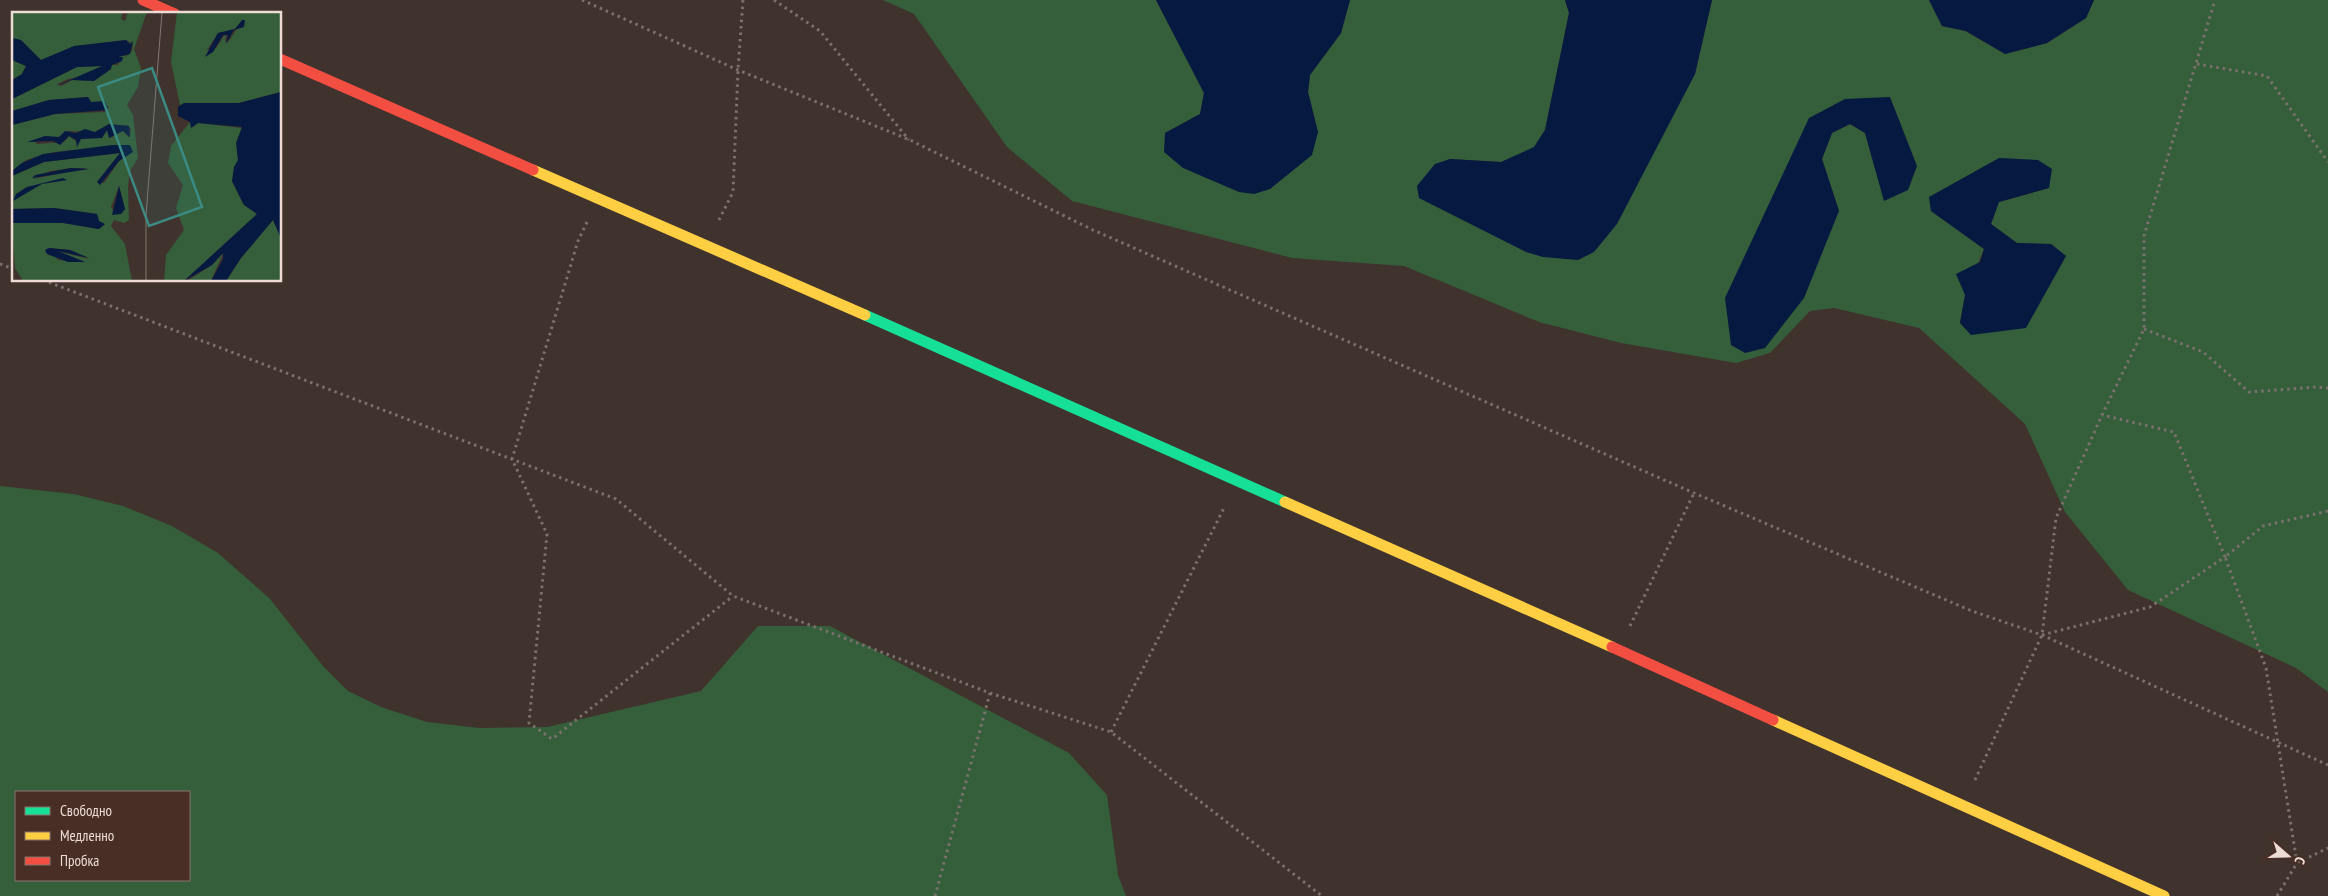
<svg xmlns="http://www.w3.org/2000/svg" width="2328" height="896" font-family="'PT Sans Narrow',sans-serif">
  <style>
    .green { fill: #355e3a; fill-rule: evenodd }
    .water { fill: #061941 }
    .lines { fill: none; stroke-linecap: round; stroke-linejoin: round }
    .path { stroke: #7b716d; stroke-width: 3; stroke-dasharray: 2.5 4; stroke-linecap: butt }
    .fast { stroke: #16e098; stroke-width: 11 }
    .slow { stroke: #ffcf43; stroke-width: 11 }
    .jam { stroke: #f24e42; stroke-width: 11 }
    .inset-road { fill: none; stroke: #857671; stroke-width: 1 }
    .view { fill: #3b8a83; fill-opacity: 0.15; stroke: #3b8a83; stroke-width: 2.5 }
    .inset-edge { fill: none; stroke: #eddcd6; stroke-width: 2.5 }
  </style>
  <rect width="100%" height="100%" fill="#40322d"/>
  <path class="green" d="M883,0H1156L1204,93L1200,114L1165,133L1318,132L1308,92L1310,75L1341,33L1350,0H1565L1569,13L1545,130L1534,148L1501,162L1450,159L1526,252L1695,74L1712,0H1929L1942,26L1965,31L2005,54L2047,43L2086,18L2094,0H2328V692L2296,668L2128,590L2065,512L2025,424L1919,328L1834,308L1810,311L1770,353L1736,363L1621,343L1539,322L1404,266L1292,258L1072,201L1007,147L914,14ZM1890,97L1884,200L1865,133L1850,124L1832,133L1822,159L1839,211L1765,348L1809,118ZM2049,188L1999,202L1991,224L2017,243L2051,244L2066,256L2025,328L1960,323L1965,295L1984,249L1931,211Z
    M0,486L74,494L123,506L172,526L218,553L270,599L323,666L348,691L381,707L427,722L480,728L547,727L701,691L758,626H830L1069,753L1107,795L1118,875L1126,896H0ZM16,792H189V880H16Z"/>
  <path class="water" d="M1156,0H1350L1341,33L1310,75L1308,92L1318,132L1312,155L1270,189L1254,194L1239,192L1183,168L1164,152L1165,133L1200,114L1204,93Z
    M1565,0H1712L1695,74L1617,224L1594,252L1578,260L1543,257L1526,252L1419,198L1417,186L1435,164L1450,159L1501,162L1534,147L1545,130L1569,13Z
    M1929,0H2094L2086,18L2047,43L2005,54L1966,31L1942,26Z
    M1890,97L1917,166L1908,190L1884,201L1865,133L1850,124L1832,133L1822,159L1839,211L1804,298L1765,348L1745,353L1731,345L1725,298L1809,118L1845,99Z
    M1999,158L2038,160L2052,169L2049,188L1999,202L1991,224L2017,243L2051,244L2066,256L2026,328L1971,335L1960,323L1965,295L1956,274L1980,262L1984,249L1931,211L1929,197Z"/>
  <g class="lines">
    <path class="path" d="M582,0L738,70L910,140L1093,230L1694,493L1972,611L2042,635L2328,765
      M774,0L820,31L909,140
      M2197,64L2267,76L2328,162
      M719,220L733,192L738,70L743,0
      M587,222L578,241L512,459L547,534L529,723L552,739L733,596
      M0,264L14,269
      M43,280L616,499L733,596L990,693L1111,732L1322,896
      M2144,329L2203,352L2249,392L2317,387L2328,388
      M1630,626L1694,493
      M2042,635L2150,607L2225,557L2174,432L2102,415
      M1111,732L1225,506
      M1975,780L2042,635L2056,518L2102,415L2144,329V236L2215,0
      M2297,863L2266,668L2225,557L2263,526L2328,511
      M935,896L990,693
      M2277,896L2297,863L2328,848"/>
    <path class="fast" d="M865,315L1285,502"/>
    <path class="slow" d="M533,170L865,315
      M1285,502L1612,647
      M1773,720L2164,896"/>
    <path class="jam" d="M143,0L175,14
      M280,59L533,170
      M1612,647L1773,720"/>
  </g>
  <g transform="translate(12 12)">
    <rect width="269" height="269" fill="#40322d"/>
    <path d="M0,0H111L109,7L113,9L116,0H135L122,37L129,56L126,75L115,93L121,103L126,146L118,159L116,174L117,208L112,211L102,208L99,214L113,232L120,269H11L3,256L0,211H51L87,217L91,212L87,209L85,202L42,196L0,197V164L32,150L108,141L85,170L92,171L107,149L118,140L116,133L42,140L14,148L0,159V113L43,102L94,100L97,94L79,90L76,85L37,88L0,99V87L65,55L90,54L75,63L56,67L45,72L49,74L60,68L82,69L99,57V53H106L110,45H105L113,43V45L120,39L121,32L114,28L64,34L29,48L7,28L0,26ZM115,113L119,117L117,126L111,119L104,120L100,126L95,118L90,126H69L63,133L65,130L57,124L52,130L25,132L21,128L47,125L56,119L83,120L92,115ZM59,156H76L21,167L38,159ZM107,174L113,197L109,202L103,201L99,195ZM37,236L58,238L77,247L45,239L73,250L46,248ZM165,0H269V80L227,91L168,93L159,50ZM228,12L217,29L213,30L214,21L204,36L195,38L206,21L223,17ZM0,48L14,54L10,62L0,68ZM178,110L181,115L186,111L230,116L225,130L226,148L220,169L231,192L245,202L172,269H152L154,243L172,218L164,196L171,173L156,151L159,134ZM261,208L269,226V269H214L229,246ZM211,241L199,269H175L200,253Z" fill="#355e3a" fill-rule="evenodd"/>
    <path d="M230,8H233L232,15L222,18L214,32L216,23H211L201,40L193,45L206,21L223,17ZM0,26L9,28L29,48L62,34L114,28L118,32L121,29L118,42L106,45H111L110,49L100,53L99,57L82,69L60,68L44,74L90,54L65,55L0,87V68L10,62L14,54L0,48ZM269,80V226L261,208L229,246L214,269H199L211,247V241L200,253L172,269L245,202L232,193L220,169L222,155L226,148L224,131L230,115L186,111L179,116L178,110L166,104V95L172,91H227ZM76,85L79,90L93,89L96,98L43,102L0,113V99L37,88ZM97,112L117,114L118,125L111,119L97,126L95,118L90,126L69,127L65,135L64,128L57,124L48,133L41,129L15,130L33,124L47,125L53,119L64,121L73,117L83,120ZM100,133H118L121,140L107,149L88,173L85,170L108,141L32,150L0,164L1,158L10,151L31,142ZM59,156L77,157L20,166L23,163ZM51,166L55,168L30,172L1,189L4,182L15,175ZM107,174L113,197L109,202L100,203ZM42,196L85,202L87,209L93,212L87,217L51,211H0V197ZM37,236L58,238L77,246L46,239L73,250H56L35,242L33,238Z" fill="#061941"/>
    <path class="inset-road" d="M134,269V203L150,0"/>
    <path class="view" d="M140,56L190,195L137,214L86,75Z"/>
    <rect width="269" height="269" class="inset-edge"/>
  </g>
  <rect x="15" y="791" width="175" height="90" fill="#482e25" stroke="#8a746c"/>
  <rect x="25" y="807" width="25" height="8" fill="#16e098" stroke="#8a746c"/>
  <text x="60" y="816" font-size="15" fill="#eddcd6">Свободно</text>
  <rect x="25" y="832" width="25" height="8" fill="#ffcf43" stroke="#8a746c"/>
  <text x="60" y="841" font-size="15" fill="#eddcd6">Медленно</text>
  <rect x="25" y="857" width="25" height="8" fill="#f24e42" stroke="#8a746c"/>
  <text x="60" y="866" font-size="15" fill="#eddcd6">Пробка</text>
  <g transform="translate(2288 856) rotate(110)" stroke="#482e25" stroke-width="4" paint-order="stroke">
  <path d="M0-4L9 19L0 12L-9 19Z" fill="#eddcd6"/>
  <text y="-8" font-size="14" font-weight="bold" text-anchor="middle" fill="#eddcd6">С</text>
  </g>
</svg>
